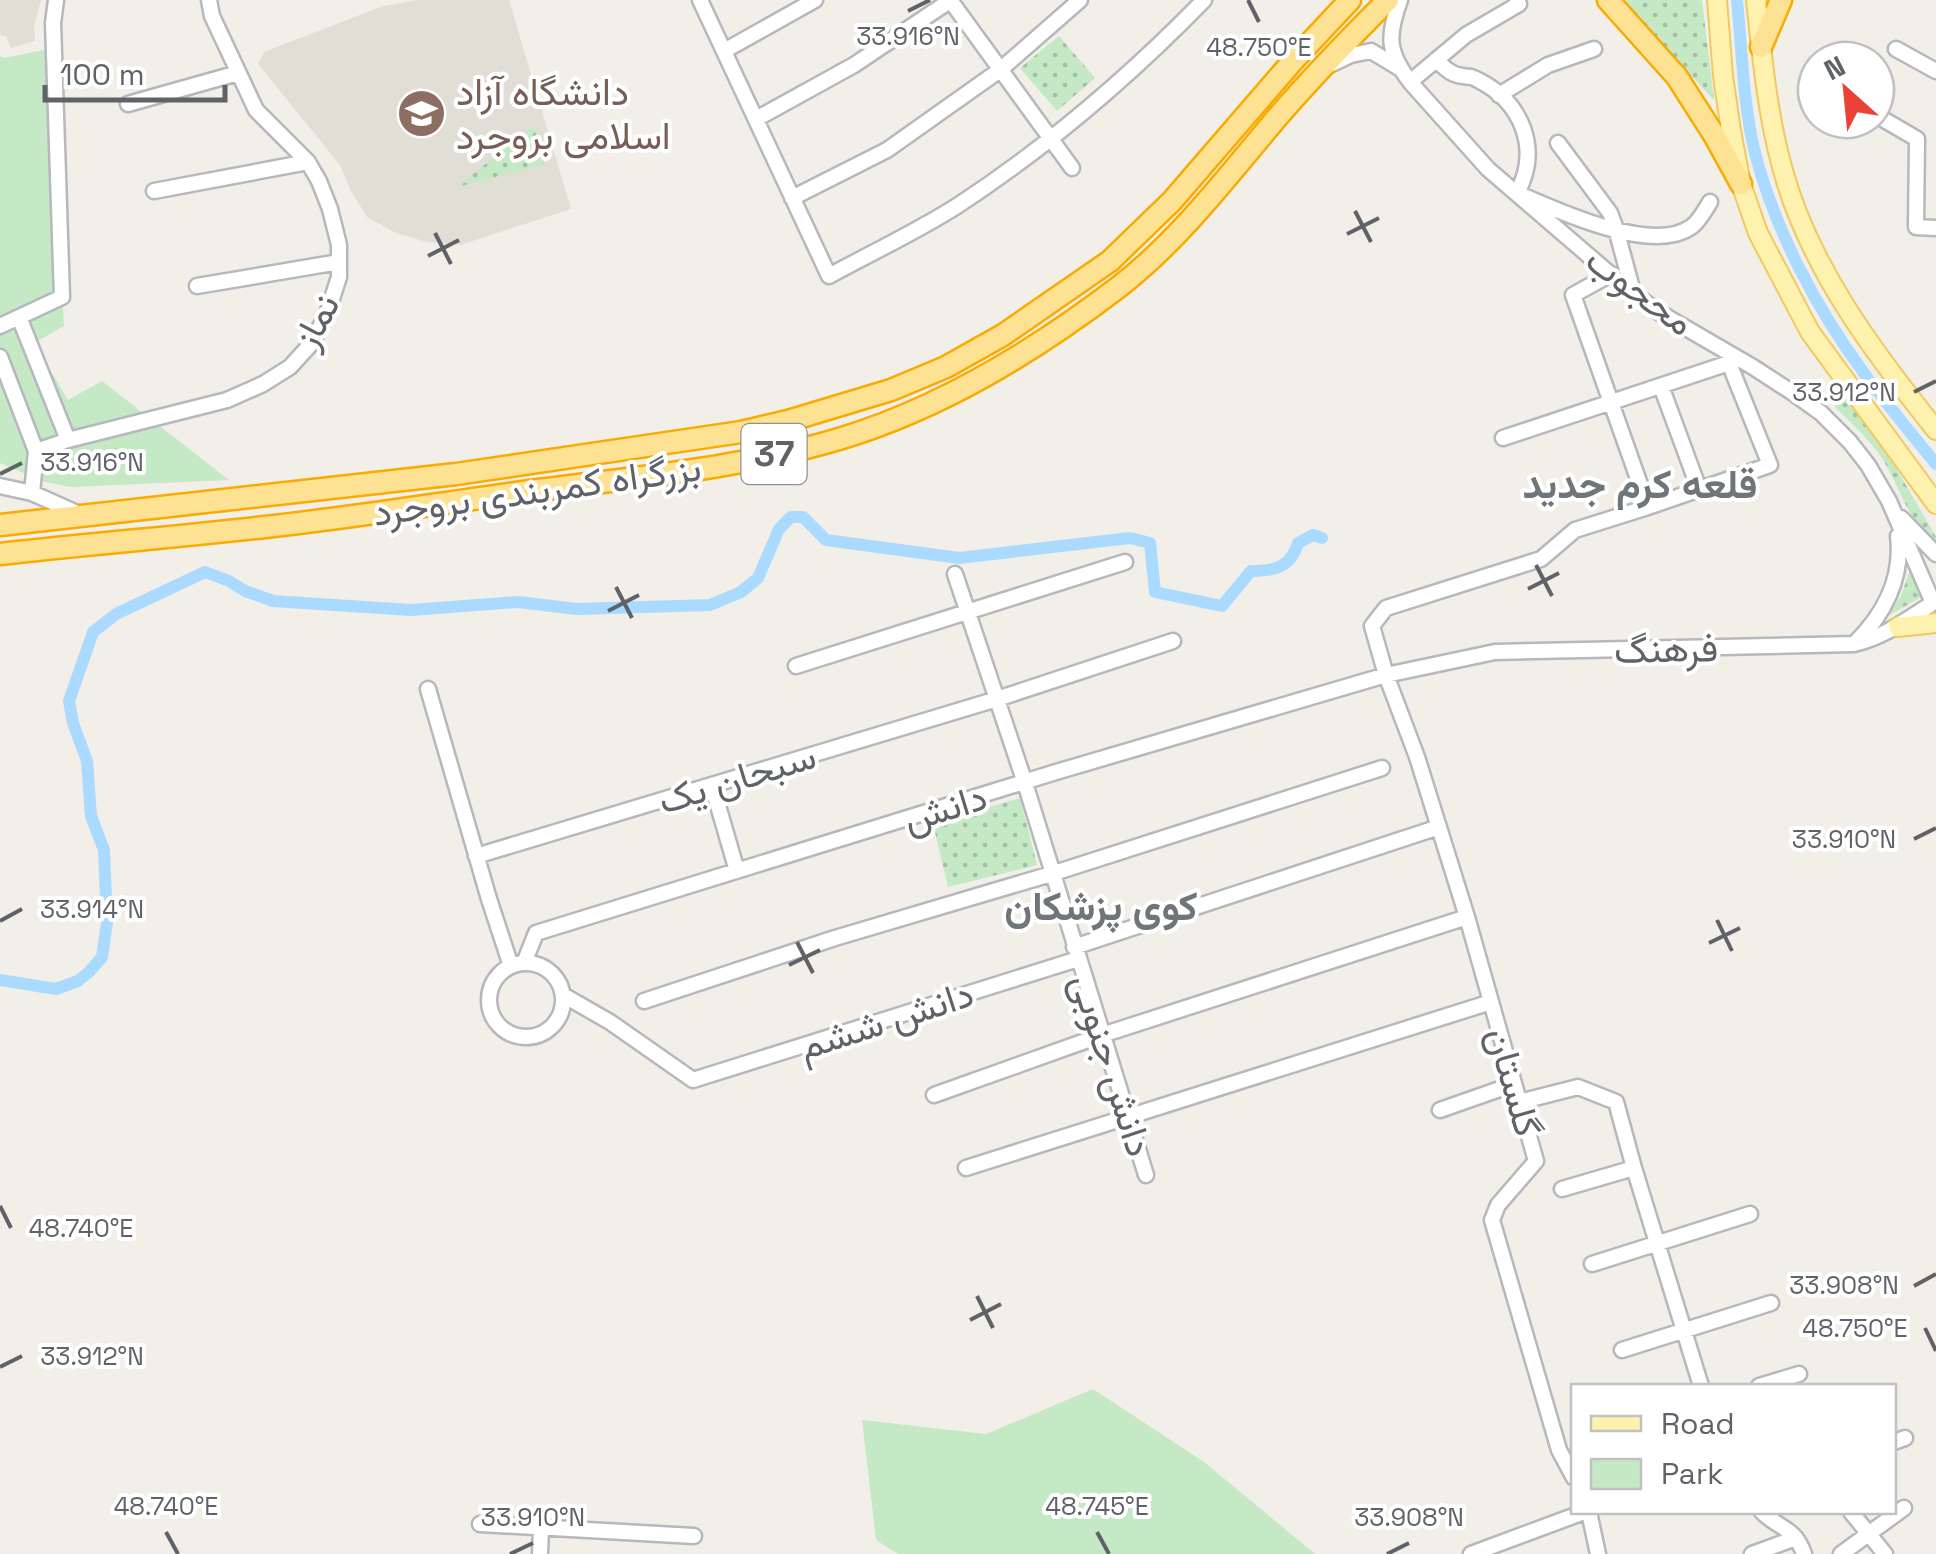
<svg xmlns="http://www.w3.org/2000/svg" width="1936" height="1554" font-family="'Space Grotesk',Vazirmatn,sans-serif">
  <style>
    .education { fill: #e1ded6 }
    .grass { fill: url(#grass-dots) }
    .park { fill: #c5e8c5 }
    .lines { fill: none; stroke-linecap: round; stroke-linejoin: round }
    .canal { stroke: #aadaff; stroke-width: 12 }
    .minor-casing { stroke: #b5b8bc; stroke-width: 19 }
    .major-casing { stroke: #f2c960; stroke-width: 22 }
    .highway-casing { stroke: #f9ab00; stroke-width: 25 }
    .minor { stroke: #fff; stroke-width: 14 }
    .major { stroke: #fff2af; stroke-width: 18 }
    .highway { stroke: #fde293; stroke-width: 20 }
    .ticks { fill: none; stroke: #5f6368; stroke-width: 4 }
    .labels { text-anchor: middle; stroke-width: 8; stroke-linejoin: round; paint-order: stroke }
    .shield { fill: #fff; stroke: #8f9295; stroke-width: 2.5 }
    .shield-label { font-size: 35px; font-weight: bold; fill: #5f6368 }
    .education-label { font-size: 38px; fill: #785e54; stroke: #fff; text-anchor: start }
    .street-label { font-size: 38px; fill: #5f6368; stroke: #fff }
    .neighbourhood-label { font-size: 40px; font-weight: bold; fill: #70757a; stroke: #fff }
    .ticks-label { font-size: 25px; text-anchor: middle; fill: #5f6368; stroke: #fff; stroke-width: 8; stroke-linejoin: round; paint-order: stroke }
  </style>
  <defs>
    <pattern id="grass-dots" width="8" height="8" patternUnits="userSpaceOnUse" patternTransform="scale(2.5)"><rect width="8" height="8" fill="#c5e8c5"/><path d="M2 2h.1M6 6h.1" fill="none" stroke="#a3c0a4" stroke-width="1.8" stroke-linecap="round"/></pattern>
  </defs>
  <rect width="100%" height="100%" fill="#f1efe8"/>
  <path class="education" d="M0,0H41L34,26L35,41L11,48L6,36L0,35Z
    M418,0H509L571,209L460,245L427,242L396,233L367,217L351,191L340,165L258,64L264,52L383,6Z"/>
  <path class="grass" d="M1620,0H1702L1714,99H1713Z
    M1059,36L1095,78L1057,111L1020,68Z
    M534,125L544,164L457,187Z
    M1836,386L1888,454L1936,537V544C1911,529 1897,480 1880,455C1867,437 1851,423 1835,407Z
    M1910,570L1921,597L1888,616L1901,596Z
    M1020,798L1037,865L948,887L933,824Z"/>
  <path class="park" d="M49,49L64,326L34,343L68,400L102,381L229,480L71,487L45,482L0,463V56L4,58Z
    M1093,1389L1204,1462L1315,1554H898L876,1540L862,1420L986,1434Z"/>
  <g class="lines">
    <path class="canal" d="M1737,0C1742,49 1743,105 1755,153C1775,230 1817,310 1864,373C1886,404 1912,434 1936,464
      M0,980L56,989L78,981L90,971L102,957L107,923L104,850L91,816L87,761L73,723L69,701L93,632L116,614L205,572L229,581L245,591L273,601L411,610L518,602L577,609L710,605L741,592L758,578L779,529L791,517H803L826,540L959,558L1130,538L1150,543L1155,592L1222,606L1251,571C1275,571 1291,567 1298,543L1313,535L1322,538"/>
    <defs>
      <path id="minor" d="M700,0L829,276C871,253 916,232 957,206C1047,147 1129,77 1204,0
        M950,0L1072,168
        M1400,0C1387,36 1387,52 1411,83L1488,169L1617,280L1655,310L1753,367L1793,393L1821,413L1850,442L1868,465L1889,501L1933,603
        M1896,49L1936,71
        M724,51L815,0
        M1436,60C1445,68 1451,75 1463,76C1473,78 1468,75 1478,80C1522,102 1541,149 1517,193C1556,210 1652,255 1691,227C1699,222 1705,210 1710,202
        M1332,64L1351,55L1371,51L1399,68
        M1410,82L1466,35L1519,4L1517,0
        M1499,95L1548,65L1594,49
        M128,104L238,73
        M1876,115L1917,139L1916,227L1936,228
        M756,119L854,65L951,0
        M1558,143L1610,213L1616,229L1633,292
        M154,191L308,162
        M792,198L887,150L1000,70L1080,0
        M1611,274L1573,295L1648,507
        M197,286L339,262
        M19,317L68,440
        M0,326L62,297L53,23L56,0
        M0,357L36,451
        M1661,386L1699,489
        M1503,438L1735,361
        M0,486L32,493L79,514
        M32,493L36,451L68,440L227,400L263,384L290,367L311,344L327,314L339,277V245L330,209L319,181L308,162L256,110L212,16L209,0
        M1901,518L1936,554
        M955,574L1025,783L1146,1175
        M1854,644C1884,615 1903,578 1898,536
        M796,666L1125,562
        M428,689L489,899L511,966
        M712,785L737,871
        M476,856L997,699L1173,641
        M1074,947L1439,827
        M489 1000a37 37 0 1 1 74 0a37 37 0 1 1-74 0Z
        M524,963L536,933L1056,772L1386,675L1495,652L1854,644C1885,637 1909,618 1936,601
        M563,995L610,1022L693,1080L1078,959
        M644,1001L835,938L1051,874L1382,768
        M934,1095L1102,1035L1467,917
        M1519,1102L1578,1087L1616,1102L1634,1168L1701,1386
        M1440,1110L1514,1084
        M966,1168L1491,1002
        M1562,1189L1634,1168
        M1592,1264L1750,1214
        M1622,1350L1771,1303
        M1759,1386L1799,1374
        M1894,1442L1905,1438
        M1574,1478L1559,1450L1492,1220L1498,1205L1536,1161L1467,917L1417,757L1386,675L1372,626L1386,608L1541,559L1575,530L1648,507L1770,465L1729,363
        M1589,1512L1598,1554
        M1762,1512C1779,1529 1795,1527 1804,1554
        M1851,1512L1885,1554
        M480,1524L694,1536
        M540,1554L541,1528
        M1471,1554L1584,1512
        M1752,1554L1796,1538
        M1841,1554L1904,1508"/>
      <path id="major" d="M1717,0L1723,76L1731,131L1741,184L1758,233L1810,332L1936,504
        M1756,0C1762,56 1767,112 1782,167C1808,265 1873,352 1936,430
        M1898,627L1936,623"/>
      <path id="highway" d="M1608,0L1677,77L1714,135L1741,184
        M1761,47L1781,0
        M0,525L456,474L741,432L788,421L891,390L946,367L1003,335L1110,261L1172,201L1292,62L1350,0
        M0,554C88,544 177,537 265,527C356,517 447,502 538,490C638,477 742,468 839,439C942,408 1035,351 1120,286C1180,239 1226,178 1275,120C1311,78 1349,39 1388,0"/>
    </defs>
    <use href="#minor" class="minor-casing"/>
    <use href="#major" class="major-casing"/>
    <use href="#highway" class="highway-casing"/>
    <use href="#minor" class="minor"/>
    <use href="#major" class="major"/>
    <use href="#highway" class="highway"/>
  </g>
  <path class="ticks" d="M1248,0L1259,22M908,11L930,0M1355,211L1371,242M435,233L451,264M1347,234L1379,218M428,256L459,240M1914,392L1936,381M0,474L22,463M1536,565L1552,596M616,587L632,618M1528,589L1559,573M608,611L639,595M1914,839L1936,828M1717,920L1732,951M0,921L22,909M797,942L813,973M1709,943L1740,928M789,965L820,950M0,1206L11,1228M1914,1286L1936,1274M977,1296L993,1328M970,1320L1001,1304M1925,1328L1936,1351M0,1367L22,1356M166,1532L178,1554M1097,1532L1109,1554M510,1554L533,1543M1387,1554L1409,1543"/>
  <defs>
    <symbol id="university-disc" viewBox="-11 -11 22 22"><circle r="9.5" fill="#8d6e63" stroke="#fff"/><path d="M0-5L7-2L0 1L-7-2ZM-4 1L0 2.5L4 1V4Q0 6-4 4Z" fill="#fff"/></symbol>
  </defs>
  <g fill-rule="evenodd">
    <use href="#university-disc" x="394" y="86" width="55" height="55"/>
  </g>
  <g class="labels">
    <rect class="shield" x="741.5" y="424" width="65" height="60" rx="8"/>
    <g class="shield-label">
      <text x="774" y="466">37</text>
    </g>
    <g class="education-label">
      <text x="456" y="105">دانشگاه آزاد<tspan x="456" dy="44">اسلامی بروجرد</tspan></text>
    </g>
    <g class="street-label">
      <text transform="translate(1640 291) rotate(36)" y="13">محجوب</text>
      <text transform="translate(316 321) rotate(-62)" y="13">نماز</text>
      <text transform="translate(537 490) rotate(-8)" y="13">بزرگراه کمربندی بروجرد</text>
      <text transform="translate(1666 649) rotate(-1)" y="13">فرهنگ</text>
      <text transform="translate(737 778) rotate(-17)" y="13">سبحان یک</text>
      <text transform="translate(945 808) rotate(-17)" y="13">دانش</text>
      <text transform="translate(886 1020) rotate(-18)" y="13">دانش ششم</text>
      <text transform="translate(1112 1065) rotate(72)" y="13">دانش جنوبی</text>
      <text transform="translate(1514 1082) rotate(74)" y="13">گلستان</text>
    </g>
    <g class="neighbourhood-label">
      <text x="1640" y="498">قلعه کرم جدید</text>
      <text x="1101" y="920">کوی پزشکان</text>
    </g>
  </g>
  <g class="ticks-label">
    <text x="908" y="45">33.916°N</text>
    <text x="1259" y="56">48.750°E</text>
    <text x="1844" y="401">33.912°N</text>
    <text x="92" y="471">33.916°N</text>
    <text x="1844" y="848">33.910°N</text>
    <text x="92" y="918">33.914°N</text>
    <text x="81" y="1237">48.740°E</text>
    <text x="1844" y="1294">33.908°N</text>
    <text x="1855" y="1337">48.750°E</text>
    <text x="92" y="1365">33.912°N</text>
    <text x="166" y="1515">48.740°E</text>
    <text x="1097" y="1515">48.745°E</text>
    <text x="533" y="1526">33.910°N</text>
    <text x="1409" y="1526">33.908°N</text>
  </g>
  <rect x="1571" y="1384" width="325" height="130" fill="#ffffff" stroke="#bfc1c3" stroke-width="2.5"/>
  <rect x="1591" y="1416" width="50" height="15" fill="#fff2af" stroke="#bfc1c3" stroke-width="2.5"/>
  <text x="1661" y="1434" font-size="30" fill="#5f6368">Road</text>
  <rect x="1591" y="1459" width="50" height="30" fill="#c5e8c5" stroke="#bfc1c3" stroke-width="2.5"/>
  <text x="1661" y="1484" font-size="30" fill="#5f6368">Park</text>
  <g transform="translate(1846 90) rotate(333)"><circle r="48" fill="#ffffff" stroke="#bfc1c3" stroke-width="2.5"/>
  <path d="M0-8L18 38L0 25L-18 38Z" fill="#ea4335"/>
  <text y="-15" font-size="28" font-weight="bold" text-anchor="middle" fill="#5f6368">N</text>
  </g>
  <path d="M45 85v15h180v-15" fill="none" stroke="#5f6368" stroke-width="5"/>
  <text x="60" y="85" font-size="30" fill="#5f6368" stroke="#ffffff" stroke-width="8" paint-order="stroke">100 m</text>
</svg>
